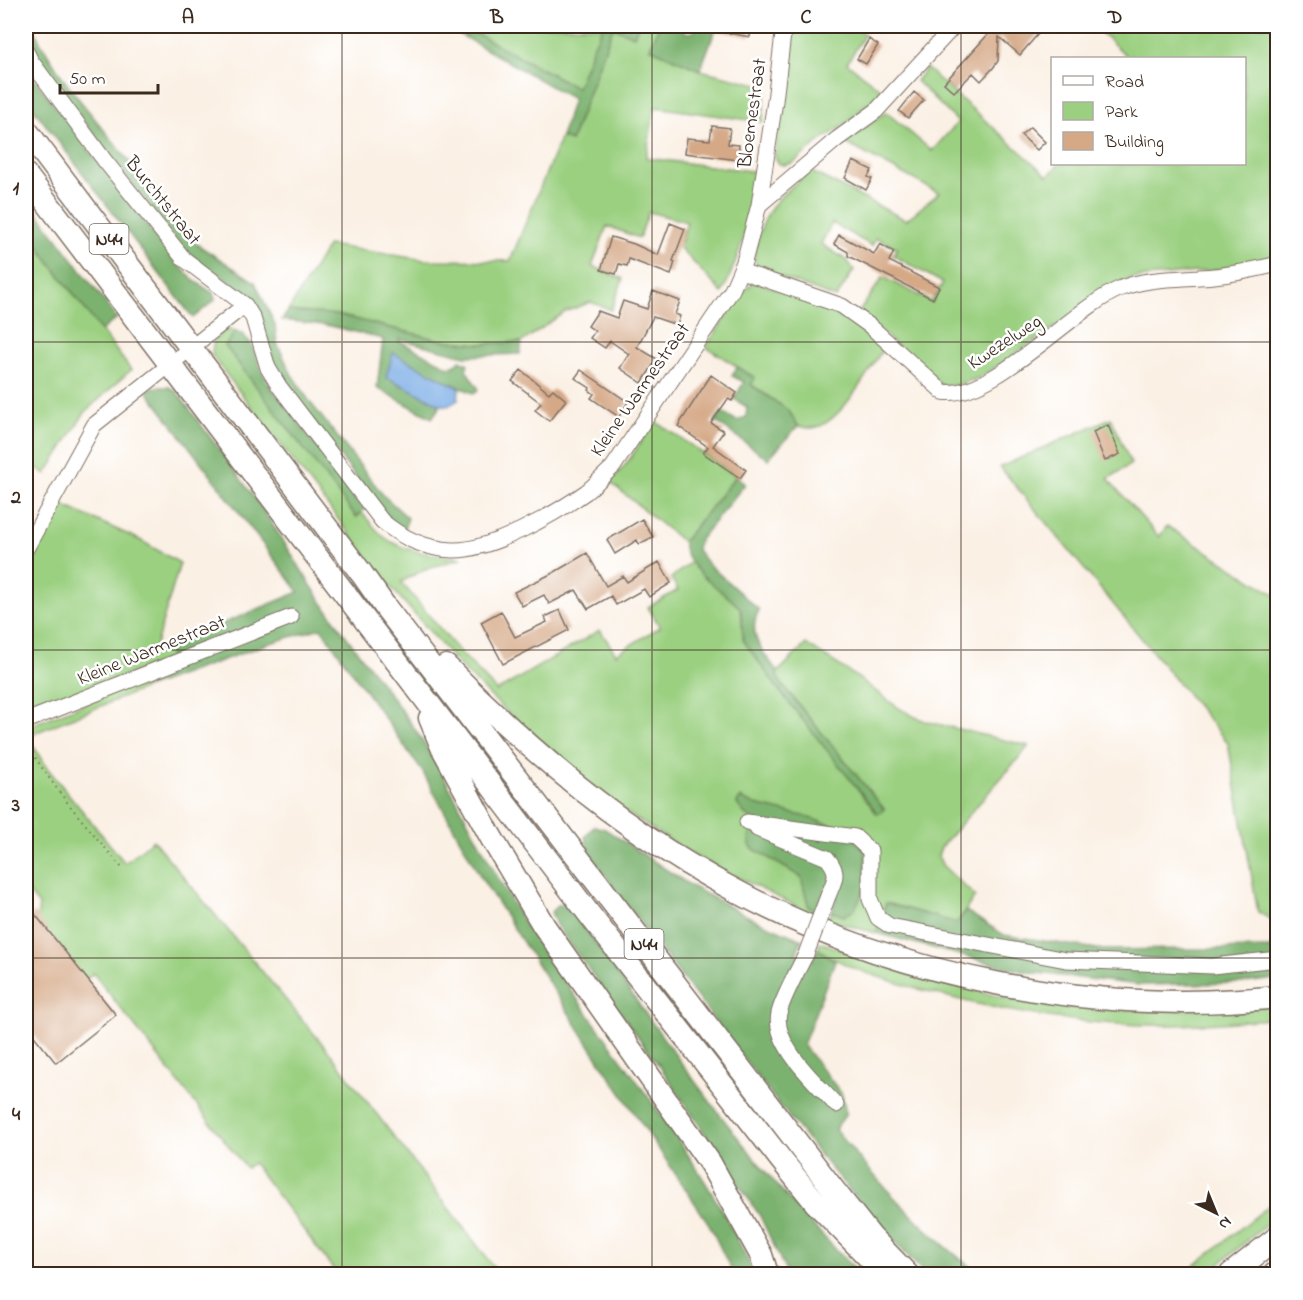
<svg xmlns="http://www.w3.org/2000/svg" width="1303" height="1300" font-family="'Indie Flower',sans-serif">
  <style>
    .green { fill: #9bd081; stroke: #6b7d50; stroke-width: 1.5 }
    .forest { fill: #7cb26f; stroke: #5c6e46; stroke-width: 1.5 }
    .water { fill: #79ace5; stroke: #5a6b82; stroke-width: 1.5 }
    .building { fill: #d5a886 }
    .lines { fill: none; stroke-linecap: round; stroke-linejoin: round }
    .minor-casing { stroke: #7e6f63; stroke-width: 17 }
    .highway-casing { stroke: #7e6f63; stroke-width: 25 }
    .path { stroke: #7e6f63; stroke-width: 2; stroke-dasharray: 1.5 4.5; stroke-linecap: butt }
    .minor { stroke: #fff; stroke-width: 15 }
    .highway { stroke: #fff; stroke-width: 22 }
    .minor-bridge-casing { stroke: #7e6f63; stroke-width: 17; stroke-linecap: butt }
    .minor-bridge { stroke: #fff; stroke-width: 15 }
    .grid { fill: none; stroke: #3b2a1e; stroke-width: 1.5; stroke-opacity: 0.55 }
    .labels { text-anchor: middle; stroke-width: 5; stroke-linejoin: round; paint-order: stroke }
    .shield { fill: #fff; stroke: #766a62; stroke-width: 1.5 }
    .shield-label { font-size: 18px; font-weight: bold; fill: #3b2a1e }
    .street-label { font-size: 20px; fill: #3b2a1e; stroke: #fff }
    .neatline { fill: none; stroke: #3b2a1e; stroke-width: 2 }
    .grid-label { font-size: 20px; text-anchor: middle; font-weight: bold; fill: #3b2a1e }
  </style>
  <rect width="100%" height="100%" fill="#fff"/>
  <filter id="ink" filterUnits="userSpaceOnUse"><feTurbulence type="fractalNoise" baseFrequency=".0167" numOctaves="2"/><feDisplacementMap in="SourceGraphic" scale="12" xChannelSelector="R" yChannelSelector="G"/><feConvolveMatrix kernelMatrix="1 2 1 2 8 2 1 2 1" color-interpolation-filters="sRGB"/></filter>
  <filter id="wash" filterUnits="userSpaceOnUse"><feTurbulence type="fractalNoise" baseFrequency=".008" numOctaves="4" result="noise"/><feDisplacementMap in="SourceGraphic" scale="24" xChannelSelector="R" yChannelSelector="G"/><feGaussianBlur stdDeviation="1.35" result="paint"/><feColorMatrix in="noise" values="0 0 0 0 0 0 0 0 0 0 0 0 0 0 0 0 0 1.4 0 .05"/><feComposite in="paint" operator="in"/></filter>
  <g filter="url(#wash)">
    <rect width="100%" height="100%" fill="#fbf0e4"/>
    <path class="green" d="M462,26H603L593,47L578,88Z
      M638,26H659L650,48L700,70L766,86L763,122L655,107L646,158L758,172C751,214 741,255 722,293L680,248L687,222L649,212L639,238L607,226L592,266L623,279L611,310L591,302L565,312L522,342L478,344L440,340L338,315L288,311L328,245L425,260L510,261L561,137L571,141L613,27L634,36Z
      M790,26H850L865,34L847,63L883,91L842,127L820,141L793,163L784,165L779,164L775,157Z
      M1094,26H1277V257L1216,270L1127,279L979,378L956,385H941L859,312L883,277L932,302L943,283L894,256L897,248L876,238L872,246L832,223L821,244L847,260L854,270L836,298L762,270C752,263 754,257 756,246C766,205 779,197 810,171L906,220L939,193L845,143L886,112L932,151L958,122L916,81L926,68L1048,176L1059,164H1244V58H1129Z
      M26,231L131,370L85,412L46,474L26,461Z
      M752,283H759L827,306L850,319L885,346C870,368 840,426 812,428C808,428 802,427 798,426L789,411L751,384L754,377L706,347L740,295Z
      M227,330L236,331L225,346L357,517L362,513C369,520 376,531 384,537C405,553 437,555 462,558L425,569L401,582L458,650L497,691L600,630L616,654L660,627L648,607L678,590L671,578L691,562L741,609L744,641L877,814L884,809L780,682L777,676L778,672L806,644C825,657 846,669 865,683C886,698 900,712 925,721L1029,746L941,847L938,856L943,866L975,896L957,923L886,903L876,933L828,920L831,911L844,916L830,824L754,805L740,798L737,803L745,814L757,823L752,848L801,877L809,908L816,910V916L696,857L627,813L539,744L461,667L389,585L212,356C212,342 214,336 227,330Z
      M1111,418L1131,464L1108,479L1159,537L1167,526L1277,596V923L1258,912L1228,743L1000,467Z
      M655,421L736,476L683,542L610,482L627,463Z
      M60,504L138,539L180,563L154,651L166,647L172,658L26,713V566Z
      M142,681L146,688L27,736L48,769L125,863L153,840L330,1053L499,1274H337L253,1163L246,1168L93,973L26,1031V928L37,919L39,905L26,889V874L29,872L26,868V727Z
      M820,942C890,968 962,991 1035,1003C1115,1015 1197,1008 1277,1006V1018C1240,1022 1201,1025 1163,1025C1080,1026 995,1011 915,988C881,978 847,969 818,949Z
      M1277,1199V1216L1207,1274H1184Z"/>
    <path class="forest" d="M26,26H33L39,40L66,83L195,243L255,282L275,325L277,343L292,375L310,402L384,496L408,518L404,529L389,520L288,389L272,361L262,322L255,307L225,279L187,253L178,243L37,61L27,38Z
      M445,26H462L577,88L593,47L603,26H638L634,36L613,27L571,141L561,137L573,99Z
      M659,26H682L686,33L694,32L697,26H717L700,70L650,48Z
      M26,68L175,262L195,281L213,293L215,300L193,318L26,99Z
      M26,197L117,318L101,331L26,230Z
      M288,311L338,315L440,340L478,344L522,342L520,354L465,356L399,339V341L449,367L456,365L460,360L468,364L466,370L478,388L477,392L473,393L453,384L386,377L441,405L432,418L377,388L383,339L331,326L282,320Z
      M236,331L242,334L250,342L267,382L365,509L356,517L225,346Z
      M737,367L755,378L751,385L789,411L798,426L768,459L715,421L722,412L737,421L746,417L747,407L734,399L744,382L732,376Z
      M159,387H169L177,392C208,435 241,477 270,521C291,552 309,584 331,615C362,660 398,701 427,748C463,807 491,871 528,929C604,1043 698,1148 754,1274H733L709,1224L601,1063L482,879L422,771L321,628L267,644L146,688L142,681L175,666L166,647L299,592L146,390Z
      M736,476L745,484L698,542L697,550L707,563L759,610C746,636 763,652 778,672L777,676L780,682L884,809L878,814L778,689L743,640L741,609C723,589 685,571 683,542Z
      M740,798L755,805L803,816L846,830L865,851L866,887L854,910L844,916L831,911L837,897L825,891L816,910L809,908L801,877L752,848C745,838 751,833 757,823L745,814L737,804Z
      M594,826L605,829L691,886L753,919L802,940L796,954L813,960L818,949L835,961L803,1045L842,1094L846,1114L835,1129C878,1182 925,1234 980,1274H925C814,1159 721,1027 623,900L590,854L585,837Z
      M886,903L957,923L966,911L1004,935L1104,950L1277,948V979L1245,983L1139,985L1021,971L876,933Z
      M558,905H568C660,1032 747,1166 861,1274H787L760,1216L661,1068L556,925L551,912Z"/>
    <path class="water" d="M393,353L459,388L458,400L448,406L441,405L386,377Z"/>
    <g id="blocks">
      <path class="building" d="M717,26H752L750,37L717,31Z
        M984,26H1016L1021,30L1025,26H1029L1038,34L1020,55L999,37L998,61L993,68L981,81L973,73L954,92L944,83L991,31Z
        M869,39L878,45L866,64L857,59Z
        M914,92L924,100L908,118L899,111Z
        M712,126L730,128L728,144L739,145L738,160L685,153L687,138L710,140Z
        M1030,127L1045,142L1037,150L1021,135Z
        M853,161L872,170L868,177L872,179L866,190L845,178Z
        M670,223L685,229L673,261L675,262L671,275L629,259L627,266L619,264L616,274L601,270L611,237L634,244L658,255Z
        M839,235L874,254L880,244L894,252L889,261L939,287L933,299L848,256V252L834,244Z
        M653,291L680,301L675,314L680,316L677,325L653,317L637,347L657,359L642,383L620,368L629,354L610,341L605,348L590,338L595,331L588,326L598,311L617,318L623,301L647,309Z
        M521,370L549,393L553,389L566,400L549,421L535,410L541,403L512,381Z
        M581,370L628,402L619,417L591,398L594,394L589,390L590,388L575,378Z
        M711,375L737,393L732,401L728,399L711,423L724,431L713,446L746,470L740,478L703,453L708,447L678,426Z
        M1108,425L1120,454L1105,461L1093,432Z
        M642,519L653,537L639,544L637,540L615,554L607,540Z
        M587,553L606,586L623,576L627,582L659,562L671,583L649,597L644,589L616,605L611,596L588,609L576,590L549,604L544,595L522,606L514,592L553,573Z
        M560,610L569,630L503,664L481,622L501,611L515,637L547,622L545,617Z
        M34,913L116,1015L56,1063L26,1026V920Z"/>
    </g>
  </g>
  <g filter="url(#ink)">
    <use href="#blocks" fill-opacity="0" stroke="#7e6f63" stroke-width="1.5"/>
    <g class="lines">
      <defs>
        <path id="minor" d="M26,51L31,61L105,161L184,259L245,305L94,425L26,549
          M759,205L775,101L784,26
          M741,271L842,306L870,326L943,392C992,400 1072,309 1119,289C1148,277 1183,279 1214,276C1236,274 1257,269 1278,264
          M245,305L253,318L268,368L279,386L382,521C402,538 426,549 453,550C491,551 555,514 586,492C595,485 604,475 613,467L732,290L744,262L759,205L837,139L876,111L954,26
          M26,721L291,617
          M747,822L855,837L870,851V899L878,918L890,926L1066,960L1212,966L1278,959
          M757,829L827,858C840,873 835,879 828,896
          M806,954C798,970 783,997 779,1013C772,1045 817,1083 836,1105"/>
        <path id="highway" d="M26,130L362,574L386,608L833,1189L872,1238L907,1274
          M26,175L589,914L782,1161L816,1203L885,1274
          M446,666C531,753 627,834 736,891C897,978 1096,1016 1278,997
          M430,718L442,747L491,837L544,926L710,1163L761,1255L767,1274
          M1231,1274L1278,1237
          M1275,1274L1278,1272"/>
      </defs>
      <use href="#minor" class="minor-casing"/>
      <use href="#highway" class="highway-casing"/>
      <path class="path" d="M26,742C52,788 88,827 122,868"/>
      <use href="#minor" class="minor"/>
      <use href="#highway" class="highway"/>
      <defs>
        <path id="minor-bridge" d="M806,954L828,896"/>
      </defs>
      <use href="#minor-bridge" class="minor-bridge-casing"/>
      <use href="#minor-bridge" class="minor-bridge"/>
    </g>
  </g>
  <path class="grid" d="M342,26V1274M652,26V1274M961,26V1274M26,342H1278M26,650H1278M26,958H1278"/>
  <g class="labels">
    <g class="shield">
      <rect x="89.5" y="224" width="39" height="30" rx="4.5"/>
      <rect x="624.5" y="929" width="39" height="30" rx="4.5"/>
    </g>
    <g class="shield-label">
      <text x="109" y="245">N44</text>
      <text x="644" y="950">N44</text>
    </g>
    <g class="street-label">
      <text transform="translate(751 113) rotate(-82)" y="7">Bloemestraat</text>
      <text transform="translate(164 200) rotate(51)" y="7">Burchtstraat</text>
      <text transform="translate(1004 341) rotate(-33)" y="7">Kwezelweg</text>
      <text transform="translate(639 389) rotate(-55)" y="7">Kleine Warmestraat</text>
      <text transform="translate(151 649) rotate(-22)" y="7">Kleine Warmestraat</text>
    </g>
  </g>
  <rect width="1303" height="1300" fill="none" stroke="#fff" stroke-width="66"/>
  <rect x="1051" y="57" width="195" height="108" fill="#ffffff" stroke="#b1aaa5" stroke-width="1.5"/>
  <rect x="1063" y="76" width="30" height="9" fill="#ffffff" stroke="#b1aaa5" stroke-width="1.5"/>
  <text x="1105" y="87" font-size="18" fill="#3b2a1e">Road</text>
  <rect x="1063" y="102" width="30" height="18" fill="#9bd081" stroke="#b1aaa5" stroke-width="1.5"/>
  <text x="1105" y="117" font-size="18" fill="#3b2a1e">Park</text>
  <rect x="1063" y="132" width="30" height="18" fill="#d5a886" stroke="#b1aaa5" stroke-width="1.5"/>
  <text x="1105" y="147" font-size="18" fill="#3b2a1e">Building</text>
  <g transform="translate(1216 1213) rotate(137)" stroke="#ffffff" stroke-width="4.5" paint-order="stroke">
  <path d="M0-4.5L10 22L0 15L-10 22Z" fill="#3b2a1e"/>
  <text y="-9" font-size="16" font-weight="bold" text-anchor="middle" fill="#3b2a1e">N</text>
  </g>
  <path d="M60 84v9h98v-9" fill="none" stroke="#3b2a1e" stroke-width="3"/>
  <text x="69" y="84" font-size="18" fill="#3b2a1e" stroke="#ffffff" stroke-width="4.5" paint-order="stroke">50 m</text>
  <rect x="33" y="33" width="1237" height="1234" class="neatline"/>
  <g class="grid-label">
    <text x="188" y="23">A</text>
    <text x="497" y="23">B</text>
    <text x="806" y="23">C</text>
    <text x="1115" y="23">D</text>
    <text x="16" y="194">1</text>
    <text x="16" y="503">2</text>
    <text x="16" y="811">3</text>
    <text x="16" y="1120">4</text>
  </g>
</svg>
